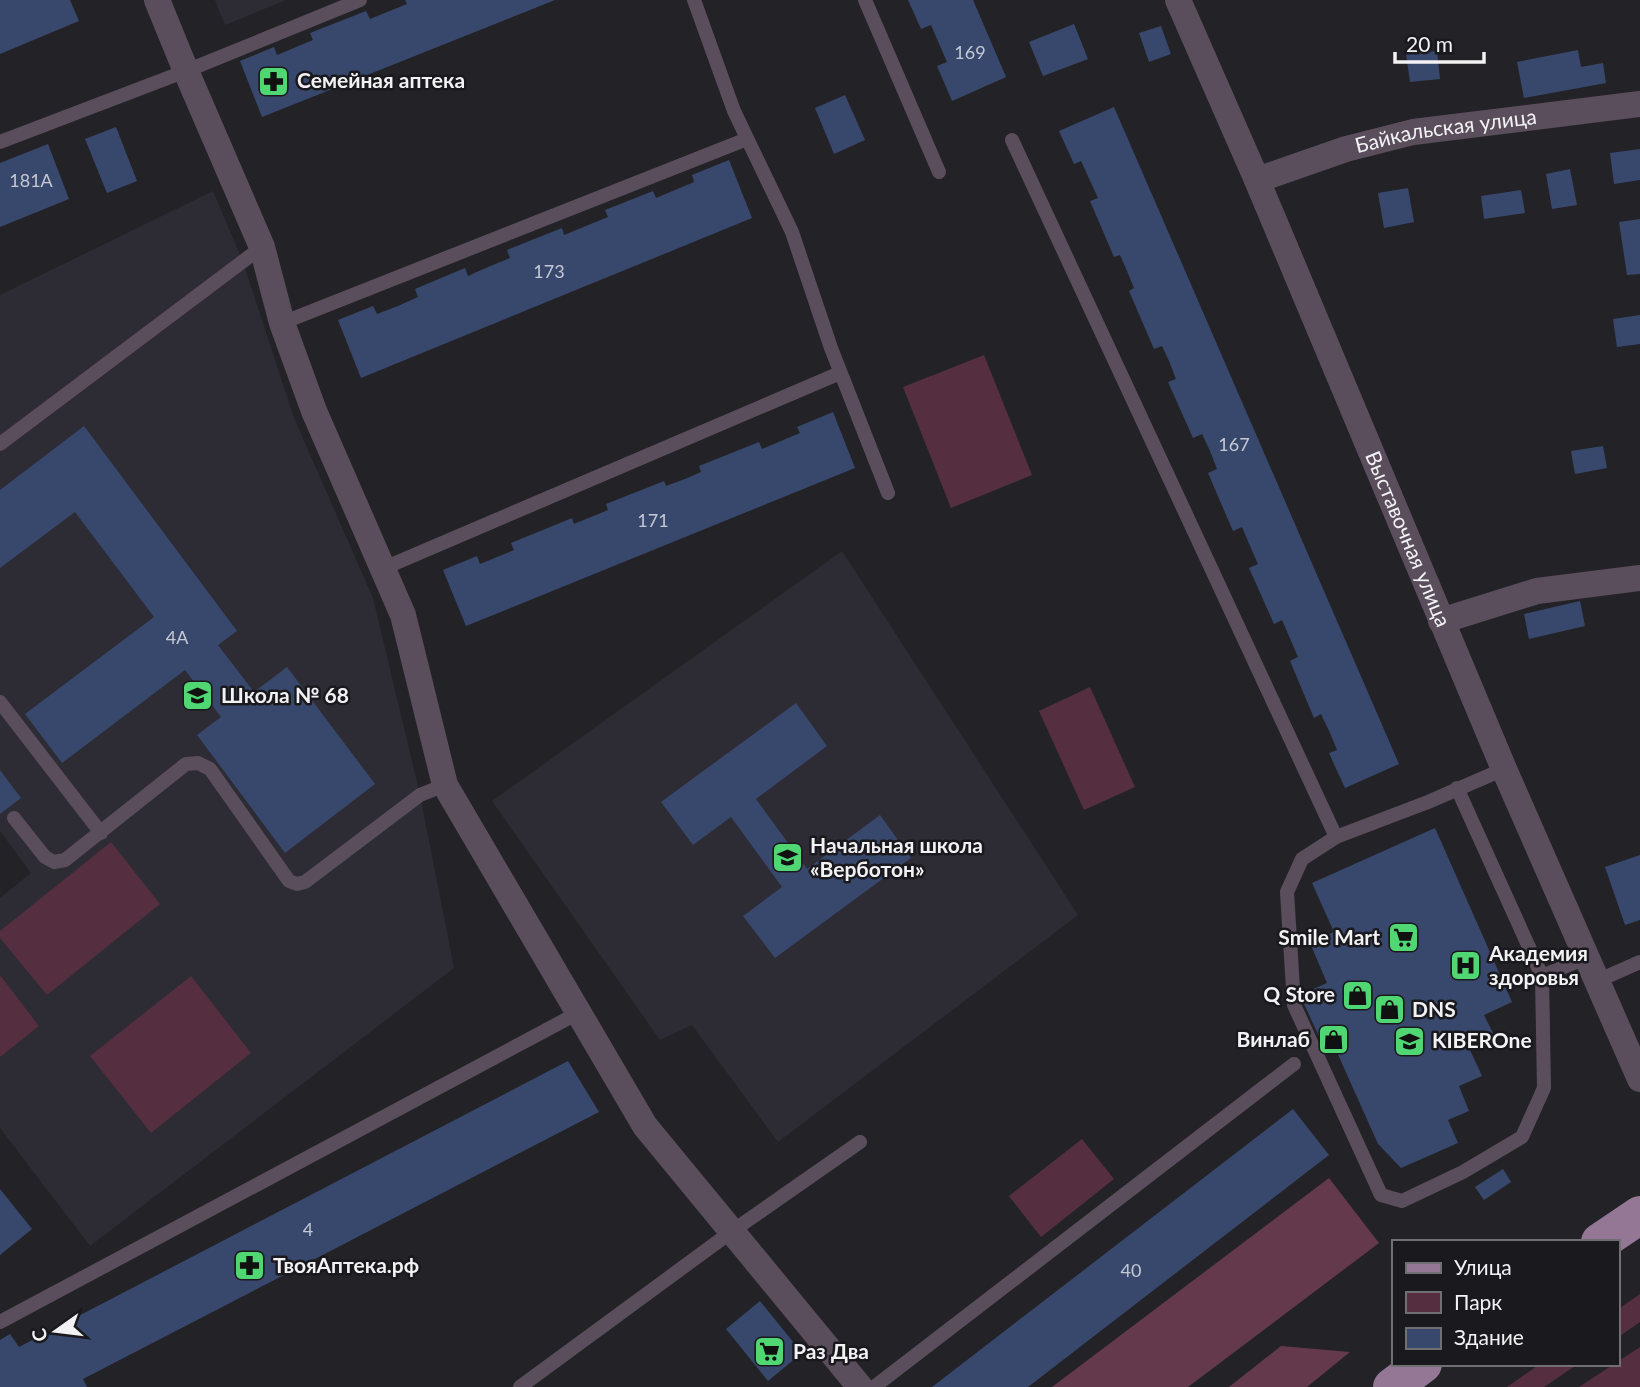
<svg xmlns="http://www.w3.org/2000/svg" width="1640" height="1387" font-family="Lato,sans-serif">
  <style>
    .built { fill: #2d2b34 }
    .green { fill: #552f40 }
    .forest { fill: #64394c }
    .building { fill: #38486d }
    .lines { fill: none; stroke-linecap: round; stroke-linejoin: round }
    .lane { stroke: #5b4e5c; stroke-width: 14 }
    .street { stroke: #5b4e5c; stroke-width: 26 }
    .primary { stroke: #937795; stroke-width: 38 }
    .labels { text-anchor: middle; stroke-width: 5; stroke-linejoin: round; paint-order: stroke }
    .number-label { font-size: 18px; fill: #c4c8d3 }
    .poi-label { font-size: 21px; font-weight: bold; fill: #f2f2f5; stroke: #1a191d; text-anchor: start }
    .street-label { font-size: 21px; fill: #f2f2f5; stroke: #1a191d }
  </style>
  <rect width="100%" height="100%" fill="#232327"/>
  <path class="built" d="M215,0H286L225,25Z
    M213,191L243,262L294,418L373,598L420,795L454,968L90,1246L0,1128V898L31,873L0,831V295Z
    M842,551L1078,915L778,1142L692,1025L660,1040L492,801Z"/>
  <path class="green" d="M984,355L1032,475L951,508L903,387Z
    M1090,687L1135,787L1084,810L1039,711Z
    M111,842L160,904L47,995L0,938V931Z
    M0,975L39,1026L0,1057Z
    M191,976L251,1053L151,1133L90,1056Z
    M1082,1139L1114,1179L1041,1237L1009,1196Z
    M1640,1294V1322L1617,1338V1310Z
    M1640,1347V1387H1579L1614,1364H1617V1362Z
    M1540,1364H1578L1544,1387H1507Z"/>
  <path class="forest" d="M1329,1178L1379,1243L1188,1387H1052Z
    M1281,1346L1350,1352L1307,1387H1229Z"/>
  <path class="building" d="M0,0H70L79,21L0,54Z
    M405,0H555L262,117L240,61L274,47L277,55L313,40L310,33L366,11L370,19L407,4Z
    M908,0H973L1006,77L952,101L937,66L947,62L931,25L921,29Z
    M1074,24L1088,59L1043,76L1029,42Z
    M1161,26L1171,54L1149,62L1139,33Z
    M1578,50L1581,67L1603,63L1606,83L1524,98L1517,62Z
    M1437,51L1440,79L1410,82L1406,54Z
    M845,95L865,140L834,154L815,108Z
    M1114,107L1399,764L1345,788L1329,753L1337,750L1330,733L1321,714L1314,718L1290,661L1298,657L1282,620L1274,624L1249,568L1258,564L1250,546L1242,527L1233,531L1208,473L1217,469L1210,451L1202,434L1193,438L1168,382L1176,379L1169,361L1162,346L1154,349L1129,291L1134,288L1127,271L1120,255L1114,257L1090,201L1098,198L1081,161L1074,164L1059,131Z
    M116,127L137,181L107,193L85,139Z
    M48,144L69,199L0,227V163Z
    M1640,149V180L1614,184L1610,153Z
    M729,160L752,218L361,378L338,320L373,306L377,314L398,306L418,297L415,289L465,268L468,276L488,267L510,258L507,250L562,228L564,235L608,217L605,210L653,191L656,198L694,182L692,175Z
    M1570,169L1577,205L1552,209L1546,174Z
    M1408,188L1414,222L1384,228L1378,193Z
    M1521,190L1525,213L1484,219L1481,196Z
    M1640,219V274L1627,275L1619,222Z
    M1640,315V344L1617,347L1613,319Z
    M833,412L855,468L466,626L443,570L477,556L480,564L514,550L511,543L572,518L574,524L608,510L606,504L664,481L666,486L685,479L701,472L699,466L759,442L762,449L800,433L797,427Z
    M84,426L237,631L218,645L254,692L287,667L375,784L285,853L197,735L221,717L185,670L62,763L25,714L154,617L75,512L0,568V490Z
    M1603,446L1607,468L1575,474L1571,451Z
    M1580,601L1585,626L1529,639L1524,614Z
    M796,703L827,746L756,799L807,869L880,815L911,858L775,958L743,916L782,887L731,817L693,845L661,802Z
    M0,770L21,798L0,814Z
    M1435,828L1512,1002L1484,1015L1496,1039L1470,1050L1482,1076L1459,1086L1469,1111L1448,1120L1458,1143L1401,1168L1378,1144L1336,1050L1327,1054L1300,995L1327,983L1310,943L1334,932L1312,883Z
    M1640,855V920L1625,925L1605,867Z
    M568,1061L599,1112L83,1379L87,1387H0V1340L10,1334L19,1347Z
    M1293,1109L1329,1155L1028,1387H932Z
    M1503,1169L1511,1182L1484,1200L1475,1187Z
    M0,1189L32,1229L0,1255Z
    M760,1301L802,1353L768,1381L726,1329Z"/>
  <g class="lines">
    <path class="lane" d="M694,0L734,111L792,232L831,348L888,493
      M865,0L939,172
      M1012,140L1336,837L1428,802L1504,769
      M0,142L186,71L360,0
      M282,323L747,139
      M0,444L262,247
      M384,568L840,373
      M0,702L101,833
      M14,818L45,857L54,862L65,860L186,764L198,763L210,769L289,881L297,884L305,882L420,795L445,785
      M1336,837L1302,859L1287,892L1294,1005L1381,1195L1402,1201L1463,1172L1522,1137L1544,1088L1542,976L1457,788
      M1542,976L1586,958
      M1597,981L1640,962
      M0,1322L578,1013
      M520,1387L731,1232L860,1142
      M874,1387L1294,1064"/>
    <g class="street">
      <path d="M157,0L186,71L262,247L282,323L314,411L403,615L445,785L645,1126L860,1387"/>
      <path id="s1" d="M1178,0L1257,180L1504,769L1640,1079"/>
      <path id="s2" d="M1257,180L1346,149L1413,132L1640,104"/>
      <path d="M1441,621L1537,591L1640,578"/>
    </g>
    <path class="primary" d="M1600,1242L1640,1215
      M1392,1387L1423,1364"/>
  </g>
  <defs>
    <symbol id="pharmacy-square" viewBox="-11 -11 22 22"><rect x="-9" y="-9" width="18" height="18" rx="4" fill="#51d674" stroke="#1a191d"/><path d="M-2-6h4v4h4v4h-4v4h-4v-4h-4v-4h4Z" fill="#111"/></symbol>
    <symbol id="school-square" viewBox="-11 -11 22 22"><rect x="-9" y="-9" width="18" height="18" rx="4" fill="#51d674" stroke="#1a191d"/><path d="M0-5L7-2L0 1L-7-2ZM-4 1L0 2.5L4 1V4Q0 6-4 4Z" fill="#111"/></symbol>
    <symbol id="supermarket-square" viewBox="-11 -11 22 22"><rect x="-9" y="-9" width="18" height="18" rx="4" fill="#51d674" stroke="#1a191d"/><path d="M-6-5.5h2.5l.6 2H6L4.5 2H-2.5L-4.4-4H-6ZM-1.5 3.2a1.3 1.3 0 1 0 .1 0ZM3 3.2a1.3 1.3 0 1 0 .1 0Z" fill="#111"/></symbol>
    <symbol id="hospital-square" viewBox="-11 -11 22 22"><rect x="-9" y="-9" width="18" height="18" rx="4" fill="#51d674" stroke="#1a191d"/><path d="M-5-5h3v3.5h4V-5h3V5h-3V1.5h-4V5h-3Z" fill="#111"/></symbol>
    <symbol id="shop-square" viewBox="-11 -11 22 22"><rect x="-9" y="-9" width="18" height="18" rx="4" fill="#51d674" stroke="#1a191d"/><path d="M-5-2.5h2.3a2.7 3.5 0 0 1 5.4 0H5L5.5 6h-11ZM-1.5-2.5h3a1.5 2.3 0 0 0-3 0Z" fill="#111"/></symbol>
  </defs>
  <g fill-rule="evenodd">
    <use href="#pharmacy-square" x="256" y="64" width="35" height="35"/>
    <use href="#school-square" x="180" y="678" width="35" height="35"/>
    <use href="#school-square" x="770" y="840" width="35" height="35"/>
    <use href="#supermarket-square" x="1386" y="920" width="35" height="35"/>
    <use href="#hospital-square" x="1448" y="948" width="35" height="35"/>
    <use href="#shop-square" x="1340" y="978" width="35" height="35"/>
    <use href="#shop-square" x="1372" y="992" width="35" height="35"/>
    <use href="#shop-square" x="1316" y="1022" width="35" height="35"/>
    <use href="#school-square" x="1392" y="1024" width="35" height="35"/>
    <use href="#pharmacy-square" x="232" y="1248" width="35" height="35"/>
    <use href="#supermarket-square" x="752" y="1334" width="35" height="35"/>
  </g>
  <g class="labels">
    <g class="number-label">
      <text x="970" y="59">169</text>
      <text x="31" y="187">181А</text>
      <text x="549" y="278">173</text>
      <text x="1234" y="451">167</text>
      <text x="653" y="527">171</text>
      <text x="177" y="644">4А</text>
      <text x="308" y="1236">4</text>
      <text x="1131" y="1277">40</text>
    </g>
    <g class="poi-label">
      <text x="297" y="88">Семейная аптека</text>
      <text x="221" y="703">Школа № 68</text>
      <text x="810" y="853">Начальная школа<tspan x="810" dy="24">«Верботон»</tspan></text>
      <text x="1380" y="945" text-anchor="end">Smile Mart</text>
      <text x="1489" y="961">Академия<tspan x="1489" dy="24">здоровья</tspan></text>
      <text x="1335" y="1002" text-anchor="end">Q Store</text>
      <text x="1412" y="1017">DNS</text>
      <text x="1310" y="1047" text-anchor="end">Винлаб</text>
      <text x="1432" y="1048">KIBEROne</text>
      <text x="273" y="1273">ТвояАптека.рф</text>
      <text x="793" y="1359">Раз Два</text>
    </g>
    <g class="street-label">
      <text dy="7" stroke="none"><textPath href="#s2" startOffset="196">Байкальская улица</textPath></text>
      <text dy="7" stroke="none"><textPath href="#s1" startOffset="586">Выставочная улица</textPath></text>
    </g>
  </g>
  <rect x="1392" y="1240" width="228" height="126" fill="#1a191d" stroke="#707073" stroke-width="2"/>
  <rect x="1406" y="1263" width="35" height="10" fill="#937795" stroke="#707073" stroke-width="2"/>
  <text x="1454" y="1275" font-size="21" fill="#f2f2f5">Улица</text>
  <rect x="1406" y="1292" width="35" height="21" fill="#552f40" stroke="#707073" stroke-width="2"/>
  <text x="1454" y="1310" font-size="21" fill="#f2f2f5">Парк</text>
  <rect x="1406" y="1328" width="35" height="21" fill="#38486d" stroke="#707073" stroke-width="2"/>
  <text x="1454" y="1345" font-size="21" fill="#f2f2f5">Здание</text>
  <g transform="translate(56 1331) rotate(256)" stroke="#1a191d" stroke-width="5" paint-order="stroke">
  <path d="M0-5L12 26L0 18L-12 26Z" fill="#f2f2f5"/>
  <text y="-10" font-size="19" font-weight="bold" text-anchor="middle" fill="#f2f2f5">С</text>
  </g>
  <path d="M1395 52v10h89v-10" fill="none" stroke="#f2f2f5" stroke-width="3.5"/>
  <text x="1406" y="52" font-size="21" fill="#f2f2f5" stroke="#1a191d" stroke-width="5" paint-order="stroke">20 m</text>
</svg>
